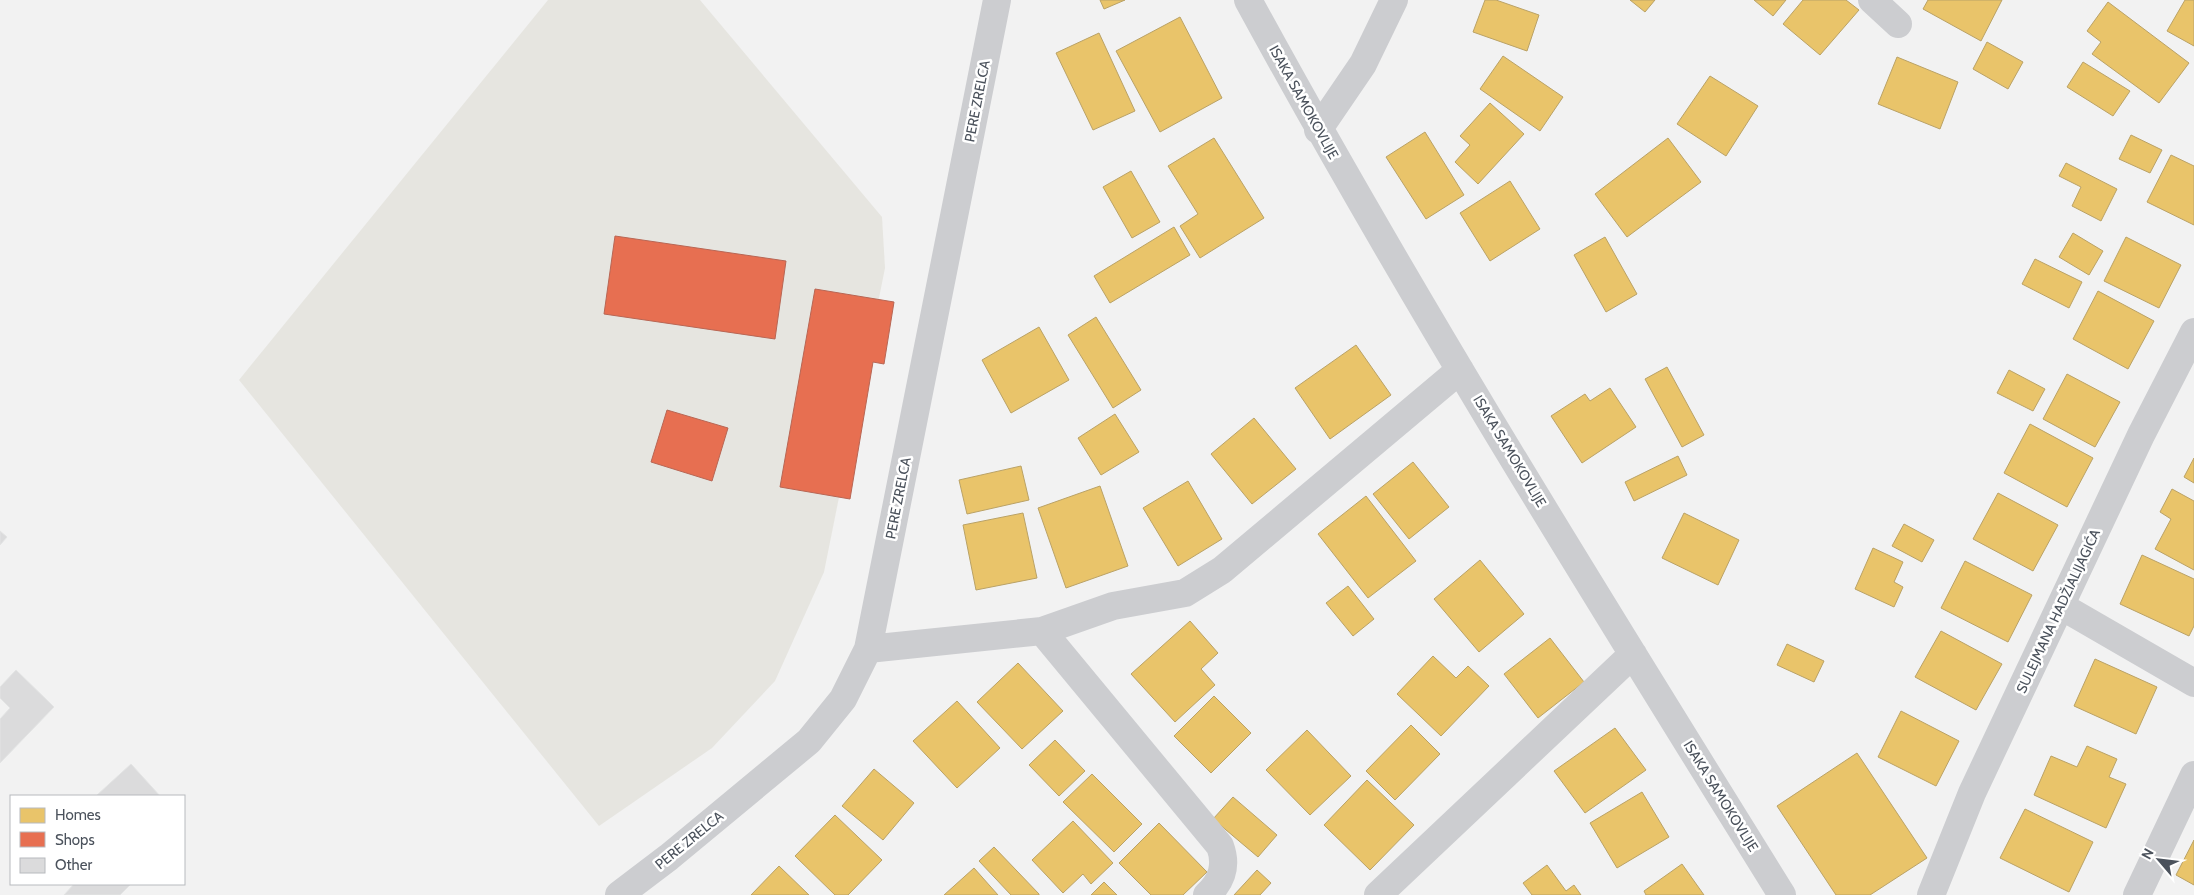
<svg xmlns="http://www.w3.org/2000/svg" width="2194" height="895" font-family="Cabin,sans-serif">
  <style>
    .commercial { fill: #e6e5e0 }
    .homes { fill: #e9c46a; stroke: #baa266 }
    .shops { fill: #e76f51; stroke: #b86654 }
    .building { fill: #dbdbdc; stroke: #e3e4e4 }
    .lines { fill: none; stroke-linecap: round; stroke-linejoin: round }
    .minor { stroke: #cccdd0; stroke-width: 28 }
    .labels { text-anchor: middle; stroke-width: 5; stroke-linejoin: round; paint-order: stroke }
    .street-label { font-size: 14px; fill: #4b525c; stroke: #fff }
  </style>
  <rect width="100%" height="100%" fill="#f2f2f2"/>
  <path class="commercial" d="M548,0H700L882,217L885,268L824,572L775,681L712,748L599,826L239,380Z"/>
  <path class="homes" d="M1100,0H1125L1104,9Z
    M1485,0H1496L1539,15L1527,51L1473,32Z
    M1630,0H1655L1645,12Z
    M1754,0H1786L1773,16Z
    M1803,0H1846L1859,10L1820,55L1783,24Z
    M1928,0H2002L1981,41L1923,9Z
    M2185,0H2194V46L2167,31Z
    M2108,2L2189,63L2159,103L2092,54L2101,42L2087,31Z
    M1180,17L1222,98L1160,132L1116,51Z
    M1099,33L1135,111L1093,130L1056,53Z
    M1987,42L2023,62L2008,89L1973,69Z
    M1503,56L1563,97L1540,131L1480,89Z
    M1897,57L1958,82L1940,129L1878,104Z
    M2083,62L2130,91L2113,116L2067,87Z
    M1710,76L1758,106L1726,156L1677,124Z
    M1490,103L1524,134L1478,184L1455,162L1470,145L1460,136Z
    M1425,132L1464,195L1426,219L1386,157Z
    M2131,135L2162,150L2150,173L2119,159Z
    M1214,138L1264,218L1200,258L1180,226L1198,214L1168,166Z
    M1668,138L1701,182L1627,237L1595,194Z
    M2171,155L2194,166V225L2147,202Z
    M2066,163L2117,189L2101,221L2072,206L2081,187L2059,176Z
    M1131,171L1160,222L1132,238L1103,187Z
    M1510,181L1540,229L1490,261L1460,213Z
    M1174,227L1190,255L1110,303L1094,276Z
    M2073,233L2103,251L2089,275L2059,257Z
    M1605,237L1637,294L1606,312L1574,255Z
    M2126,237L2181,265L2159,308L2104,281Z
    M2035,259L2082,282L2069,308L2022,284Z
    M2098,291L2154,321L2128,369L2073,339Z
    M1096,317L1141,390L1113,408L1068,335Z
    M1039,327L1069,380L1011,413L982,360Z
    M1356,345L1391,395L1330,439L1295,388Z
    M1667,367L1704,435L1682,447L1645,379Z
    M2009,370L2045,389L2033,411L1997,393Z
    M2067,374L2120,402L2095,447L2043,419Z
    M1610,388L1636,427L1582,463L1551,416L1585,394L1590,401Z
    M1115,414L1139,452L1101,475L1078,438Z
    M1254,418L1296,469L1252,504L1211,454Z
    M2030,424L2093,458L2067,507L2004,473Z
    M1678,456L1687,475L1634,501L1625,482Z
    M2194,458V483L2184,477Z
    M1413,462L1449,507L1409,539L1373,494Z
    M1021,466L1029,500L967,514L959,480Z
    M1188,481L1222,539L1178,566L1143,508Z
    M1100,486L1128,566L1066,588L1038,508Z
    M2172,489L2194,501V570L2155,549L2171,519L2160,512Z
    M1998,493L2058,525L2033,571L1973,539Z
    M1366,496L1416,561L1368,598L1318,534Z
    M1023,513L1037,578L976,590L963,525Z
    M1684,513L1739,540L1718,585L1662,558Z
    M1904,524L1934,540L1922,562L1892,546Z
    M1873,548L1903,562L1894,582L1903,587L1894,607L1855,589Z
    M2142,555L2194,579V626L2189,636L2120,604Z
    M1480,560L1524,614L1479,652L1434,599Z
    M1965,561L2032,595L2008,642L1941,608Z
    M1348,586L1374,619L1353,636L1326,603Z
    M1190,621L1218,653L1201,669L1215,685L1175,722L1131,674Z
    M1941,631L2002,664L1976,710L1915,677Z
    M1550,638L1584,682L1538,718L1504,674Z
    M1787,644L1824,661L1814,682L1777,665Z
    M1433,656L1456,678L1468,666L1489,686L1441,736L1397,694Z
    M2095,659L2157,687L2136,734L2074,706Z
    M1018,663L1063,711L1022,749L977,702Z
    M1214,696L1251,733L1211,773L1174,736Z
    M957,701L1000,748L957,788L913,741Z
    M1901,711L1959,741L1936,786L1878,757Z
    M1411,725L1440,754L1395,800L1366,771Z
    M1615,728L1646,770L1585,813L1554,771Z
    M1307,730L1351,776L1310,815L1266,770Z
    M1055,740L1085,771L1059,796L1029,765Z
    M2087,746L2117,759L2109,777L2126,784L2106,828L2034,795L2051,756L2077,767Z
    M1857,753L1927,858L1870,895H1836L1777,806Z
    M874,769L914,803L883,840L842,806Z
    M1092,774L1142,824L1114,852L1063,802Z
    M1367,780L1414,825L1370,870L1324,825Z
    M1642,792L1669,837L1617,868L1590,823Z
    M1233,797L1277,835L1258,857L1213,819Z
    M2025,809L2093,842L2069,892L2000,858Z
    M835,815L882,860L848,895H835L795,856Z
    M1073,821L1113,863L1091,884L1083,874L1063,893L1032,860Z
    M1159,823L1207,872L1183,895H1151L1119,863Z
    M2194,840V885L2176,875Z
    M994,847L1039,894V895H1011L979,861Z
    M1682,864L1704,895H1646L1644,891Z
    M1547,865L1566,891L1574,885L1581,895H1532L1523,883Z
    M779,866L809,895H751Z
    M974,868L998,895H944Z
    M1257,870L1271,883L1260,895H1234Z
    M1104,882L1117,895H1091Z"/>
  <path class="shops" d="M615,236L786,261L775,339L604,314Z
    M815,289L894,302L884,364L873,362L850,499L780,487Z
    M667,410L728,428L712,481L651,462Z"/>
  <path class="building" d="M0,531L7,537L0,545Z
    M16,670L54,707L0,763V719L10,708L0,698V687Z
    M131,764L160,796H96Z
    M74,884H131L120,895H64Z"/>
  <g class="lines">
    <path class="minor" d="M1248,0C1414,305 1599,600 1782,895
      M1872,0L1898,24
      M1318,130L1363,64L1394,0
      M2061,606L2194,683
      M868,649L1042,631
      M619,895L669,857L809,741L843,699L868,649L997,0
      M1207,895C1222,881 1227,865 1220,846L1042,631L1113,606L1185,593L1222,570L1460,370
      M1378,895L1633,654
      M1931,895L1972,793L2141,435L2194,332
      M2137,895L2194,775"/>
  </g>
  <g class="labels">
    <g class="street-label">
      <text transform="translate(977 101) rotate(-79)" y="5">PERE ZRELCA</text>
      <text transform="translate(1304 102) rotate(61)" y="5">ISAKA SAMOKOVLIJE</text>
      <text transform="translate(1510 451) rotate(59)" y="5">ISAKA SAMOKOVLIJE</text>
      <text transform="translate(898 498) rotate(-79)" y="5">PERE ZRELCA</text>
      <text transform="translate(2058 611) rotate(-65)" y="5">SULEJMANA HADŽIALIJAGIĆA</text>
      <text transform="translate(1721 796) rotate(58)" y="5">ISAKA SAMOKOVLIJE</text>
      <text transform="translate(689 840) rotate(-39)" y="5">PERE ZRELCA</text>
    </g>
  </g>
  <rect x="10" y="795" width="175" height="90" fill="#ffffff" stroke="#b7babe"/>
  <rect x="20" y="808" width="25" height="15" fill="#e9c46a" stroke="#b7babe"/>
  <text x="55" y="820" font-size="15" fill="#4b525c">Homes</text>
  <rect x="20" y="832" width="25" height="15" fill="#e76f51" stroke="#b7babe"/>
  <text x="55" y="845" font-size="15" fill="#4b525c">Shops</text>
  <rect x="20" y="858" width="25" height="15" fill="#dbdbdc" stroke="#b7babe"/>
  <text x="55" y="870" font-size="15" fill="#4b525c">Other</text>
  <g transform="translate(2159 860) rotate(298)" stroke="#ffffff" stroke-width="4" paint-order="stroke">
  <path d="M0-4L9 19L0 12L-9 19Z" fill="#4b525c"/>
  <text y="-8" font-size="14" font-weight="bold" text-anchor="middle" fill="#4b525c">N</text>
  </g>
</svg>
